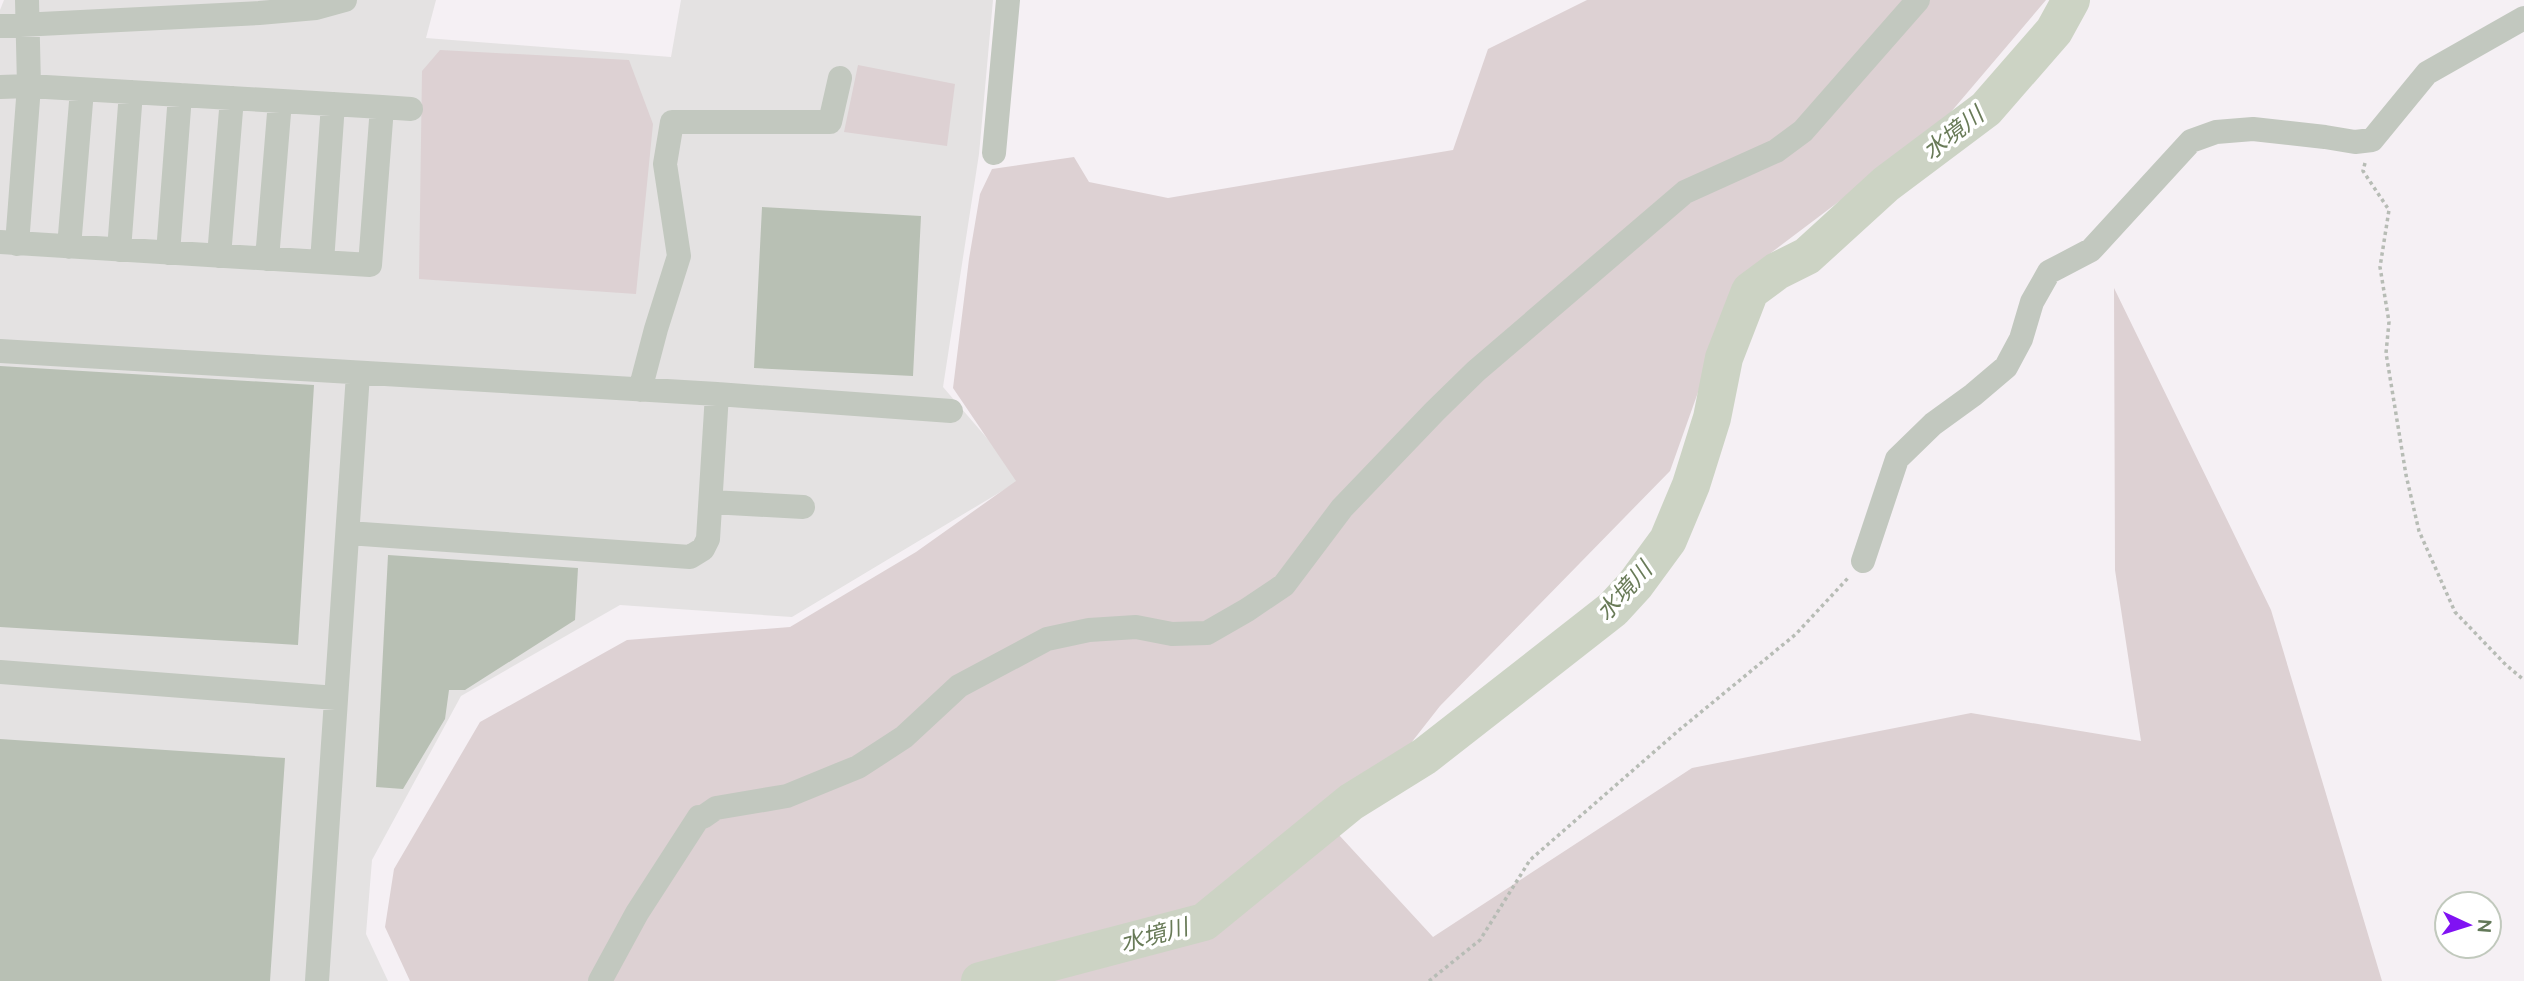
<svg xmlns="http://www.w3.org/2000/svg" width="2524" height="981" font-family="Ubuntu,'Noto Sans JP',sans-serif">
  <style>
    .built { fill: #e4e2e2 }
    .green { fill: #ddd1d3 }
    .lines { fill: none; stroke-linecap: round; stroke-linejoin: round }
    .river { stroke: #ccd3c4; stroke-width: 38 }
    .building { fill: #b8c0b4 }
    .path { stroke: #b7bcb5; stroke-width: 3.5; stroke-dasharray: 3.5 3.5; stroke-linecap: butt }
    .minor { stroke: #c2c8bf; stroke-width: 24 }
    .labels { text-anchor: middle; stroke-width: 7; stroke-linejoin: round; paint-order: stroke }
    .water-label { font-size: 23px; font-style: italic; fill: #697b58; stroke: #fff }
  </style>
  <rect width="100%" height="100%" fill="#f5f0f4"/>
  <path class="built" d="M4,0H436L426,38L671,57L681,0H993L979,154L943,387L1022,479L792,617L620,605L461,696L372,860L366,934L388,981H0V10Z"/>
  <path class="green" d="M1587,0H2046L1939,126L1739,277L1670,471L1440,706L1339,835L1433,937L1692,768L1971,713L2141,741L2115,570L2114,288L2271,610L2382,981H410L385,927L394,869L480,722L627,640L790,627L916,552L1016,481L953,388L969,259L980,194L992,169L1074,157L1089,182L1168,198L1453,150L1488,49Z
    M440,50L629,60L653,124L636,294L419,279L422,71Z
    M858,65L955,84L947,146L844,132Z"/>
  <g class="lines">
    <path class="river" d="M980,981L1204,922L1351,802L1425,756L1613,609L1635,585L1668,540L1691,485L1712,418L1724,358L1750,291L1777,271L1807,256L1886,184L1986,109L2054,31L2071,0"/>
  </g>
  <path class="building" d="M762,207L921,216L913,376L754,368Z
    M0,366L314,385L298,645L0,627Z
    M388,555L578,568L575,620L465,690H449L445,719L403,789L376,787Z
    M0,739L285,758L270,981H0Z"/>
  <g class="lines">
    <path class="path" d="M2365,163L2363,171L2389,210L2380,267L2389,322L2386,353L2406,475L2419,531L2455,612L2506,665L2524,680
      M1429,981L1480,940L1530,860L1678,731L1796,634L1848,578"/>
    <path class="minor" d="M0,26L259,13L316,8L345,0
      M0,87L29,86L382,107L370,265L0,242
      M382,107L411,109
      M994,153L1008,0
      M17,244L29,86L27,0
      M69,247L82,90
      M119,250L131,92
      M168,253L180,95
      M219,256L232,98
      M267,259L280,101
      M322,262L333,104
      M0,351L717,394L951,411
      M640,390L656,329L679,256L665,164L672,122H830L840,78
      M711,502L803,507
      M348,533L690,557L703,549L708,539L717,394
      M1863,561L1897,459L1933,424L1973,395L2006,367L2021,339L2032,302L2049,272L2091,250L2191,141L2216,132L2253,129L2325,137L2355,142L2372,140L2427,73L2524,18
      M0,672L336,698
      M317,981L358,374
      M600,981L637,913L699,817H703L716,808L787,796L858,767L904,737L959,686L1047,639L1089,630L1136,627L1172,634L1207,633L1247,610L1284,585L1342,508L1435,411L1476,371L1685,192L1776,151L1803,131L1918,0"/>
  </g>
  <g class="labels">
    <g class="water-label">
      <text transform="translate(1953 133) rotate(-38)" y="8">水境川</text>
      <text transform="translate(1624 591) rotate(-48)" y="8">水境川</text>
      <text transform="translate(1154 935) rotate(-15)" y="8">水境川</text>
    </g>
  </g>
  <g transform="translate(2468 925) rotate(94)"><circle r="33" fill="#ffffff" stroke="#c1c9bd" stroke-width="2"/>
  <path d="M0-5L12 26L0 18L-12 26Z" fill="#8012f3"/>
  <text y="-10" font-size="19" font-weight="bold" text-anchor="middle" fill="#637959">N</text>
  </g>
</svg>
